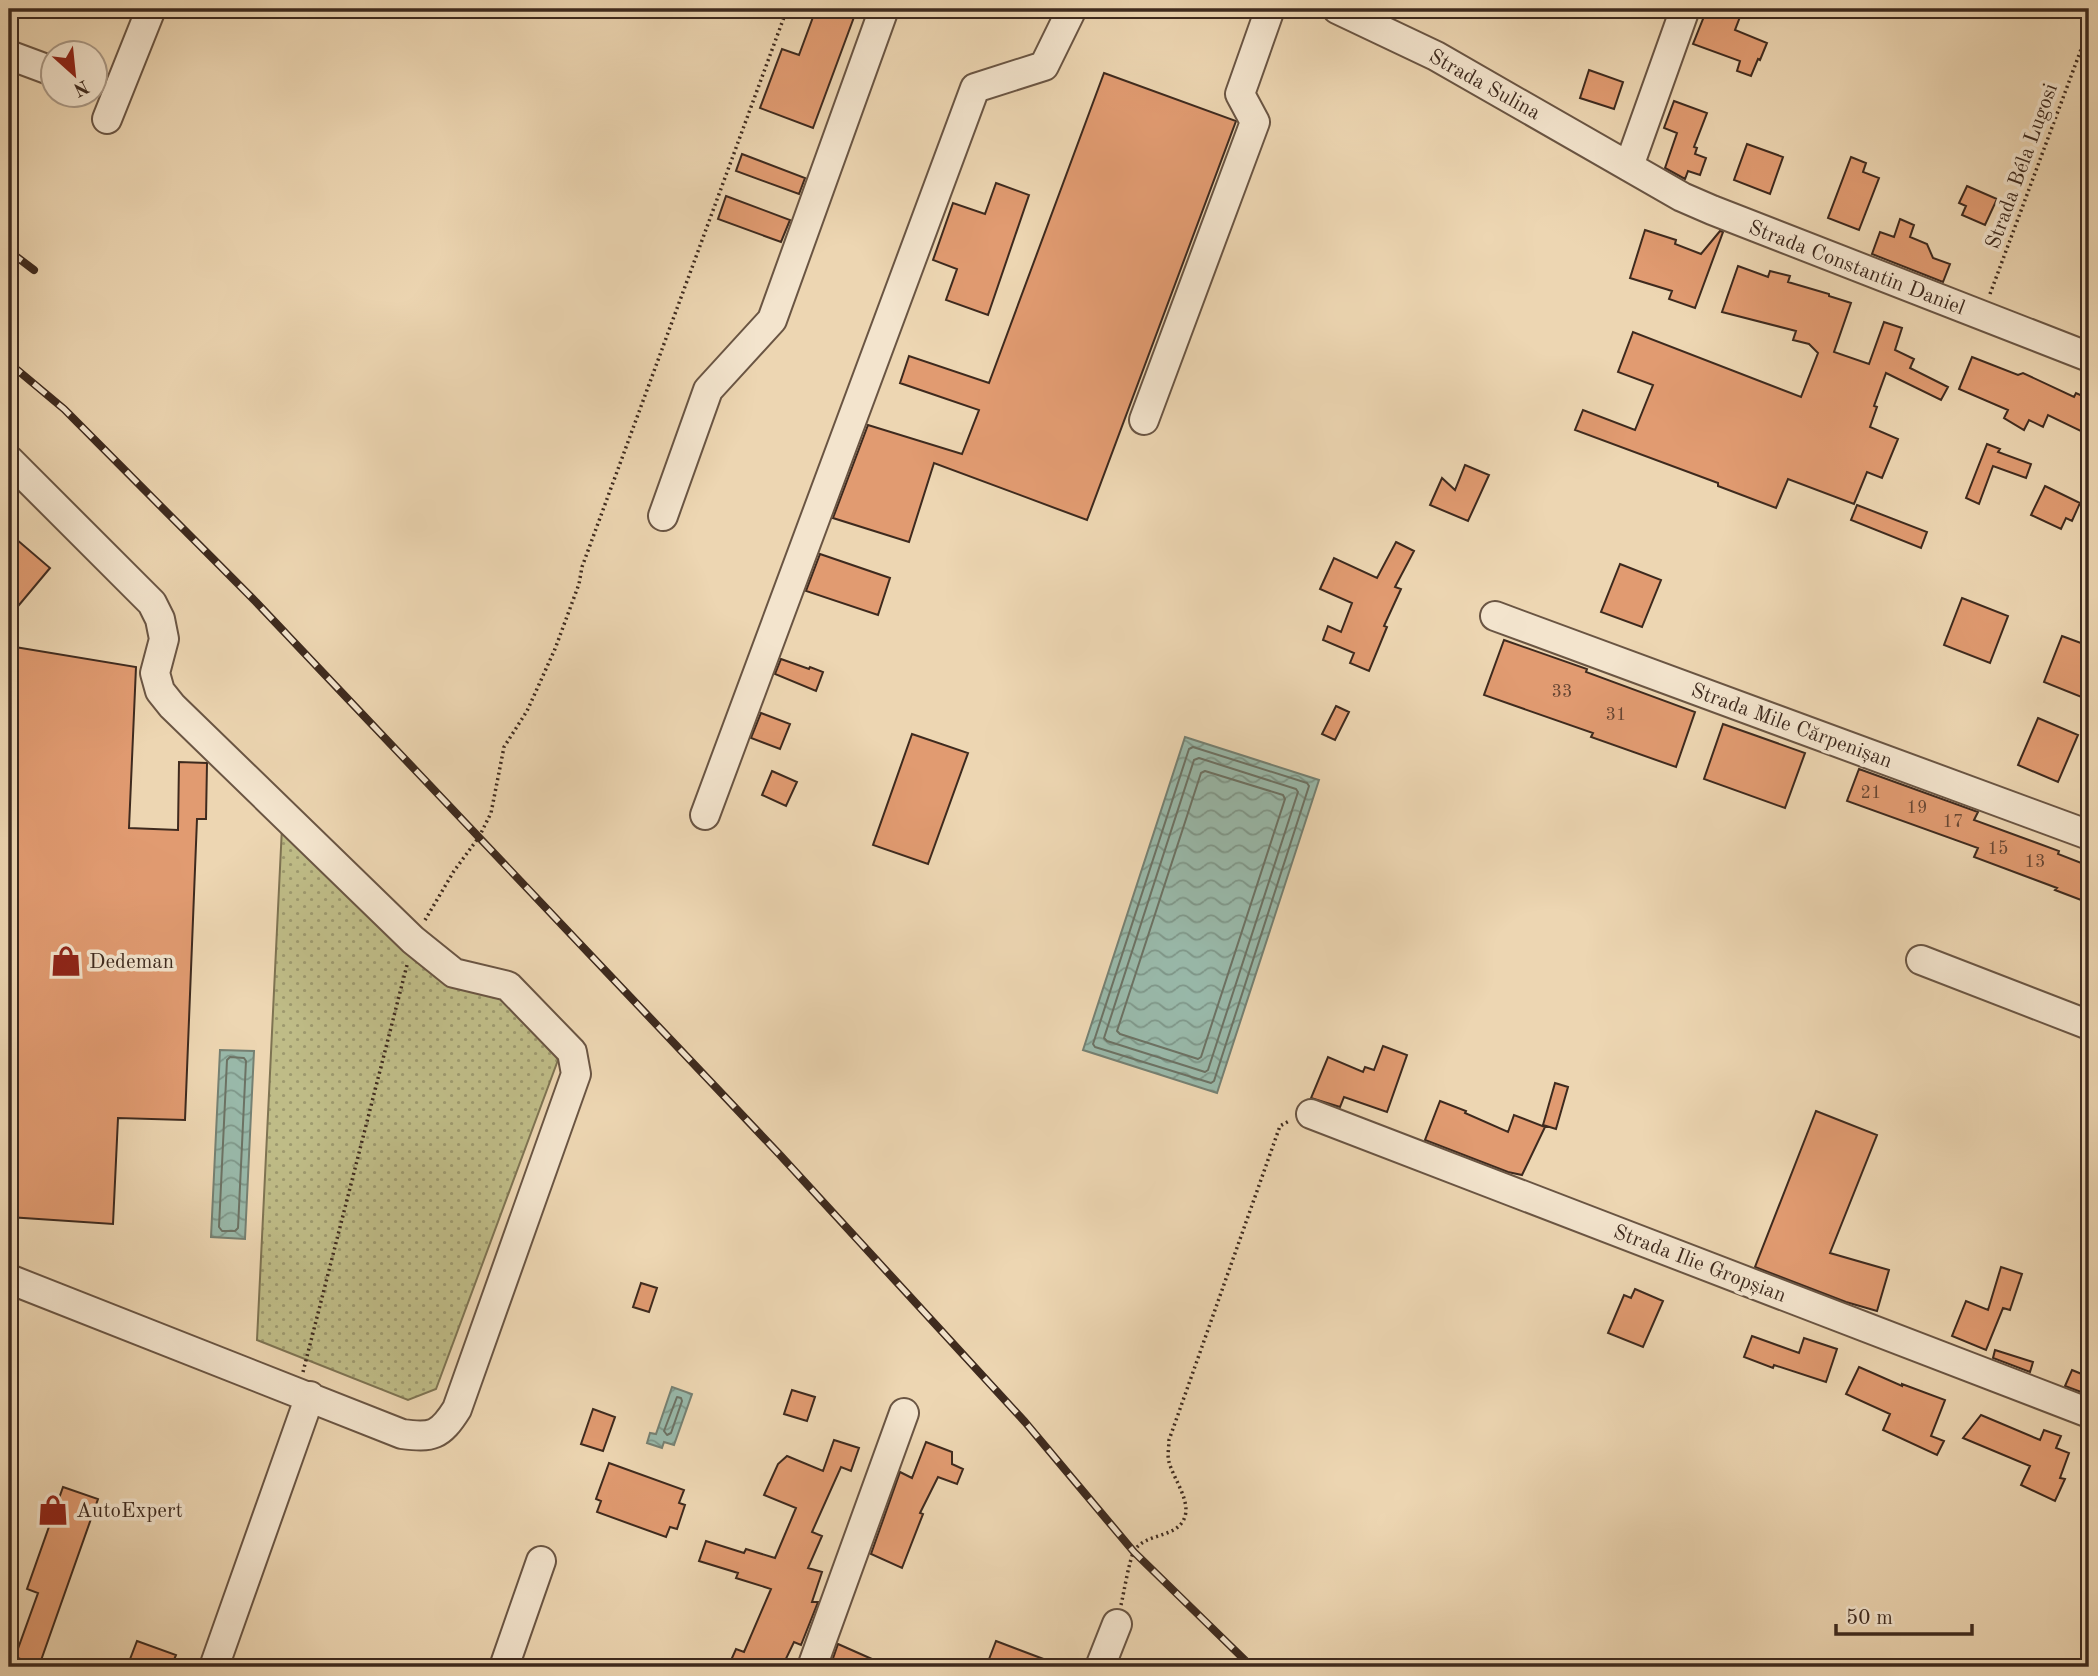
<svg xmlns="http://www.w3.org/2000/svg" width="2098" height="1676" font-family="'Old Standard TT',serif">
  <style>
    .grass { fill: url(#grass-dots); stroke: #7e7352; stroke-width: 2 }
    .water { fill: url(#water-waves); stroke: #758072; stroke-width: 2 }
    .lines { fill: none; stroke-linecap: round; stroke-linejoin: round }
    .shore { stroke: #6c7264; stroke-width: 2 }
    .building { fill: #e19b71; stroke: #3e2a1e; stroke-width: 2 }
    .minor-casing { stroke: #6a5543; stroke-width: 32 }
    .path { stroke: #3e2a1e; stroke-width: 3.5; stroke-dasharray: 2 3.5; stroke-linecap: butt }
    .minor { stroke: #f3e4cd; stroke-width: 28 }
    .rail-casing { stroke: #3e2a1e; stroke-width: 8 }
    .rail { stroke: #f3e4cd; stroke-width: 5; stroke-dasharray: 16; stroke-linecap: butt }
    .labels { text-anchor: middle; stroke-width: 7; stroke-linejoin: round; paint-order: stroke }
    .number-label { font-size: 18px; fill: #674633 }
    .street-label { font-size: 21px; fill: #3e2a1e; stroke: #f3e4cd }
    .poi-label { font-size: 21px; fill: #3e2a1e; stroke: #f3e4cd; text-anchor: start }
  </style>
  <defs>
    <pattern id="grass-dots" width="8" height="8" patternUnits="userSpaceOnUse" patternTransform="scale(1.75)"><rect width="8" height="8" fill="#bfbc87"/><path d="M2 2h.1M6 6h.1" fill="none" stroke="#9d996e" stroke-width="1.8" stroke-linecap="round"/></pattern>
    <pattern id="water-waves" width="16" height="10" patternUnits="userSpaceOnUse" patternTransform="scale(1.75)"><rect width="16" height="10" fill="#99b9aa"/><path d="M0 5q4-4 8 0t8 0" fill="none" stroke="#7e978a"/></pattern>
  </defs>
  <rect width="100%" height="100%" fill="#edd6b2"/>
  <filter id="stains"><feTurbulence type="fractalNoise" baseFrequency=".00286" numOctaves="4"/><feColorMatrix values="0 0 0 0 .2 0 0 0 0 .09 0 0 0 0 .02 0 0 0 .5 -.17"/></filter>
  <radialGradient id="worn" r=".72"><stop offset=".6" stop-color="#630" stop-opacity="0"/><stop offset="1" stop-color="#630" stop-opacity=".3"/></radialGradient>
  <path class="grass" d="M282,827L552,1038L558,1060L436,1389L408,1400L257,1340Z"/>
  <path class="water" d="M1185,737L1319,780L1217,1093L1083,1050Z
    M220,1050L254,1051L245,1239L211,1237Z
    M672,1387L692,1394L674,1445L664,1442L662,1448L647,1443L650,1433L656,1434Z"/>
  <g class="lines">
    <path class="shore" d="M1193,747L1307,783L1309,786L1214,1081L1211,1083L1095,1047L1093,1044L1189,749Z
      M1199,758L1296,789L1298,792L1208,1070L1205,1072L1107,1041L1104,1038L1194,760Z
      M1205,771L1283,795L1285,799L1201,1057L1198,1059L1120,1034L1117,1031L1201,773Z
      M230,1057L244,1058L246,1061L238,1228L235,1231H222L219,1227L227,1060Z
      M677,1397L681,1398L682,1401L671,1433L667,1435L664,1431Z"/>
  </g>
  <path class="building" d="M816,9H857L813,128L760,108L782,49L799,55Z
    M1707,9H1743L1735,30L1767,43L1760,60L1758,59L1751,76L1737,71L1740,61L1693,44Z
    M1589,70L1623,82L1614,109L1580,98Z
    M1104,73L1236,121L1087,520L934,463L909,542L833,518L868,425L962,454L979,410L900,383L909,356L989,383Z
    M1674,101L1707,113L1694,147L1697,148L1695,154L1706,158L1700,175L1688,171L1685,179L1665,168L1677,133L1664,128Z
    M1747,144L1783,157L1770,194L1734,180Z
    M742,154L805,178L799,194L736,171Z
    M1851,157L1866,163L1863,172L1879,178L1859,230L1828,218Z
    M996,183L1029,195L988,315L946,300L957,269L933,260L953,203L985,214Z
    M1967,186L1997,199L1985,225L1962,215L1966,206L1959,203Z
    M726,196L790,220L781,242L718,219Z
    M1900,219L1914,225L1910,237L1927,244L1933,258L1950,264L1943,282L1872,254L1880,232L1894,237Z
    M1645,230L1676,240L1675,244L1701,254L1720,231L1723,232L1695,308L1669,299L1672,291L1630,278Z
    M1738,266L1768,277L1770,271L1790,276L1788,282L1829,294V296L1851,303L1834,352L1869,364L1884,322L1902,328L1895,350L1914,359L1910,368L1948,387L1941,400L1886,373L1874,406L1877,407L1870,427L1898,439L1882,478L1867,472L1854,504L1788,479L1776,508L1718,486V483L1575,430L1583,410L1635,430L1653,385L1618,372L1633,332L1801,397L1818,353L1809,344L1793,340L1796,331L1722,312Z
    M1972,357L2018,375L2023,373L2074,397L2076,393L2089,399V435L2048,415L2043,427L2029,420L2024,430L2004,418L2008,410L1959,389Z
    M1987,444L2000,449L1998,452L2031,464L2026,478L1993,466L1979,504L1966,498Z
    M1465,465L1489,475L1468,521L1430,505L1442,478L1455,490Z
    M2045,486L2080,503L2072,521L2066,518L2061,529L2031,515Z
    M1857,505L1927,532L1921,548L1851,520Z
    M9,533L50,568L9,617Z
    M1396,542L1414,551L1395,587L1401,589L1384,626L1387,627L1369,671L1350,663L1354,653L1323,640L1328,626L1341,632L1352,603L1320,589L1334,558L1377,578Z
    M820,554L890,578L878,615L806,591Z
    M1620,564L1661,580L1642,627L1601,612Z
    M1962,598L2008,616L1990,663L1944,645Z
    M2062,636L2089,646V700L2044,682Z
    M1504,640L1587,669L1586,672L1695,712L1676,767L1591,737L1593,733L1484,695Z
    M9,646L136,667L129,828L178,830L179,762L207,763L206,819H197L185,1120L118,1118L113,1224L9,1217Z
    M781,659L809,669L810,667L823,672L816,691L775,674Z
    M1336,706L1349,712L1335,740L1322,734Z
    M761,713L790,724L780,749L751,738Z
    M2038,718L2078,735L2058,782L2018,765Z
    M1723,724L1805,753L1785,808L1704,779Z
    M912,734L968,753L928,864L873,845Z
    M1859,769L1978,812L1974,820L2059,851L2058,854L2089,866V903L2055,890L2057,888L1974,857L1978,848L1847,801Z
    M772,771L797,782L786,806L762,795Z
    M1383,1046L1407,1055L1387,1112L1344,1097L1340,1107L1311,1098L1328,1057L1363,1072L1365,1067L1374,1070Z
    M1555,1083L1568,1087L1556,1129L1543,1125Z
    M1440,1101L1466,1111L1465,1113L1508,1132L1514,1115L1545,1127L1522,1175L1508,1172L1425,1140Z
    M1816,1111L1877,1135L1830,1253L1889,1270L1877,1311L1846,1302L1755,1267Z
    M2001,1267L2022,1274L2010,1310L2003,1308L1986,1350L1952,1336L1966,1301L1988,1310Z
    M641,1283L657,1288L649,1312L633,1307Z
    M1635,1289L1663,1301L1643,1347L1608,1333L1624,1295L1631,1298Z
    M1752,1336L1799,1353L1804,1338L1837,1349L1826,1382L1774,1365L1773,1368L1744,1357Z
    M1995,1350L2033,1362L2030,1372L1993,1358Z
    M1859,1367L1902,1386V1384L1945,1400L1931,1436L1944,1441L1937,1455L1883,1430L1890,1414L1846,1394Z
    M2072,1370L2089,1377V1395L2065,1386Z
    M792,1390L815,1397L807,1421L784,1414Z
    M593,1409L615,1417L603,1451L581,1444Z
    M1981,1415L2040,1440L2044,1430L2061,1436L2056,1448L2069,1453L2060,1478L2065,1479L2055,1501L2021,1485L2030,1466L1963,1438Z
    M834,1440L859,1448L851,1471L841,1467L812,1532L822,1536L808,1568L822,1572L812,1602H818L801,1645L794,1642L782,1667H728L736,1649L744,1652L771,1589L736,1578L738,1573L699,1561L706,1541L744,1553L746,1549L775,1558L796,1508L764,1495L778,1464L787,1456L823,1471Z
    M926,1442L952,1452V1464L963,1469L957,1484L938,1477L920,1513L923,1514L902,1568L871,1554L900,1472L912,1478Z
    M609,1463L684,1490L679,1503L685,1505L677,1529L670,1527L666,1537L597,1512L601,1501L596,1499Z
    M63,1487L98,1499L39,1666L15,1657L38,1593L27,1589Z
    M137,1641L176,1655L171,1667H127Z
    M996,1641L1062,1666L1061,1667H986Z
    M838,1644L890,1667H830Z"/>
  <g class="lines">
    <defs>
      <path id="minor" d="M1337,9L1436,56L1682,197L1712,210L2089,357
        M9,55L52,71
        M107,119L151,9
        M1629,166L1685,9
        M1144,420L1255,122L1240,94L1270,9
        M9,460L152,603L160,619L164,639L155,673L160,691L172,706L413,940L454,973L508,986L572,1052L576,1074L457,1409C440,1436 432,1438 402,1434L9,1279
        M663,516L708,390L772,320L884,9
        M1495,616L2089,835
        M705,815L975,88L1044,66L1072,9
        M1921,960L2089,1025
        M1311,1114L2089,1413
        M214,1667L310,1396
        M504,1667L541,1561
        M812,1667L904,1413
        M1100,1667L1117,1624"/>
    </defs>
    <use href="#minor" class="minor-casing"/>
    <path class="path" d="M1990,294L2089,28
      M425,920L454,871L479,837L491,813L504,747L527,711L555,649L579,584L582,567L787,9
      M303,1372L407,965
      M1121,1605C1124,1592 1129,1561 1134,1551C1145,1533 1176,1538 1184,1519C1192,1502 1173,1478 1169,1462C1167,1456 1169,1447 1169,1440L1280,1126L1289,1121"/>
    <use href="#minor" class="minor"/>
    <defs>
      <path id="rail" d="M9,251L34,270
        M9,363L64,409L256,602L780,1155L1025,1422L1134,1552L1252,1667"/>
    </defs>
    <use href="#rail" class="rail-casing"/>
    <use href="#rail" class="rail"/>
  </g>
  <defs>
    <symbol id="shop-bare" viewBox="-9 -9 18 18"><path d="M-5-2.5h2.3a2.7 3.5 0 0 1 5.4 0H5L5.5 6h-11ZM-1.5-2.5h3a1.5 2.3 0 0 0-3 0Z" fill="#8f2418" stroke="#f3e4cd" stroke-width="2.5" paint-order="stroke"/></symbol>
  </defs>
  <g fill-rule="evenodd">
    <use href="#shop-bare" x="44" y="939" width="44" height="44"/>
    <use href="#shop-bare" x="31" y="1488" width="44" height="44"/>
  </g>
  <g class="labels">
    <g class="number-label">
      <text x="1562" y="697">33</text>
      <text x="1616" y="720">31</text>
      <text x="1871" y="798">21</text>
      <text x="1917" y="813">19</text>
      <text x="1953" y="827">17</text>
      <text x="1998" y="854">15</text>
      <text x="2035" y="867">13</text>
    </g>
    <g class="street-label">
      <text transform="translate(1485 84) rotate(29)" y="7">Strada Sulina</text>
      <text transform="translate(2021 166) rotate(-70)" y="7">Strada Béla Lugosi</text>
      <text transform="translate(1857 267) rotate(21)" y="7">Strada Constantin Daniel</text>
      <text transform="translate(1792 725) rotate(20)" y="7">Strada Mile Cărpenișan</text>
      <text transform="translate(1700 1263) rotate(21)" y="7">Strada Ilie Gropșian</text>
    </g>
    <g class="poi-label">
      <text x="89" y="968">Dedeman</text>
      <text x="76" y="1517">AutoExpert</text>
    </g>
  </g>
  <rect width="2098" height="1676" fill="none" stroke="#edd6b2" stroke-width="35"/>
  <rect x="10" y="10" width="2077" height="1655" fill="none" stroke="#3e2a1e" stroke-width="3.5"/>
  <rect x="18" y="18" width="2063" height="1641" fill="none" stroke="#3e2a1e" stroke-width="2"/>
  <g transform="translate(74 74) rotate(153)"><circle r="33" fill="#f3e4cd" stroke="#ab9a87" stroke-width="2"/>
  <path d="M0-5L12 26L0 18L-12 26Z" fill="#8f2418"/>
  <text y="-10" font-size="19" font-weight="bold" text-anchor="middle" fill="#3e2a1e">N</text>
  </g>
  <path d="M1836 1624v10h136v-10" fill="none" stroke="#3e2a1e" stroke-width="3.5"/>
  <text x="1846" y="1624" font-size="21" fill="#3e2a1e" stroke="#f3e4cd" stroke-width="5" paint-order="stroke">50 m</text>
  <rect width="100%" height="100%" filter="url(#stains)"/>
  <rect width="100%" height="100%" fill="url(#worn)"/>
</svg>
